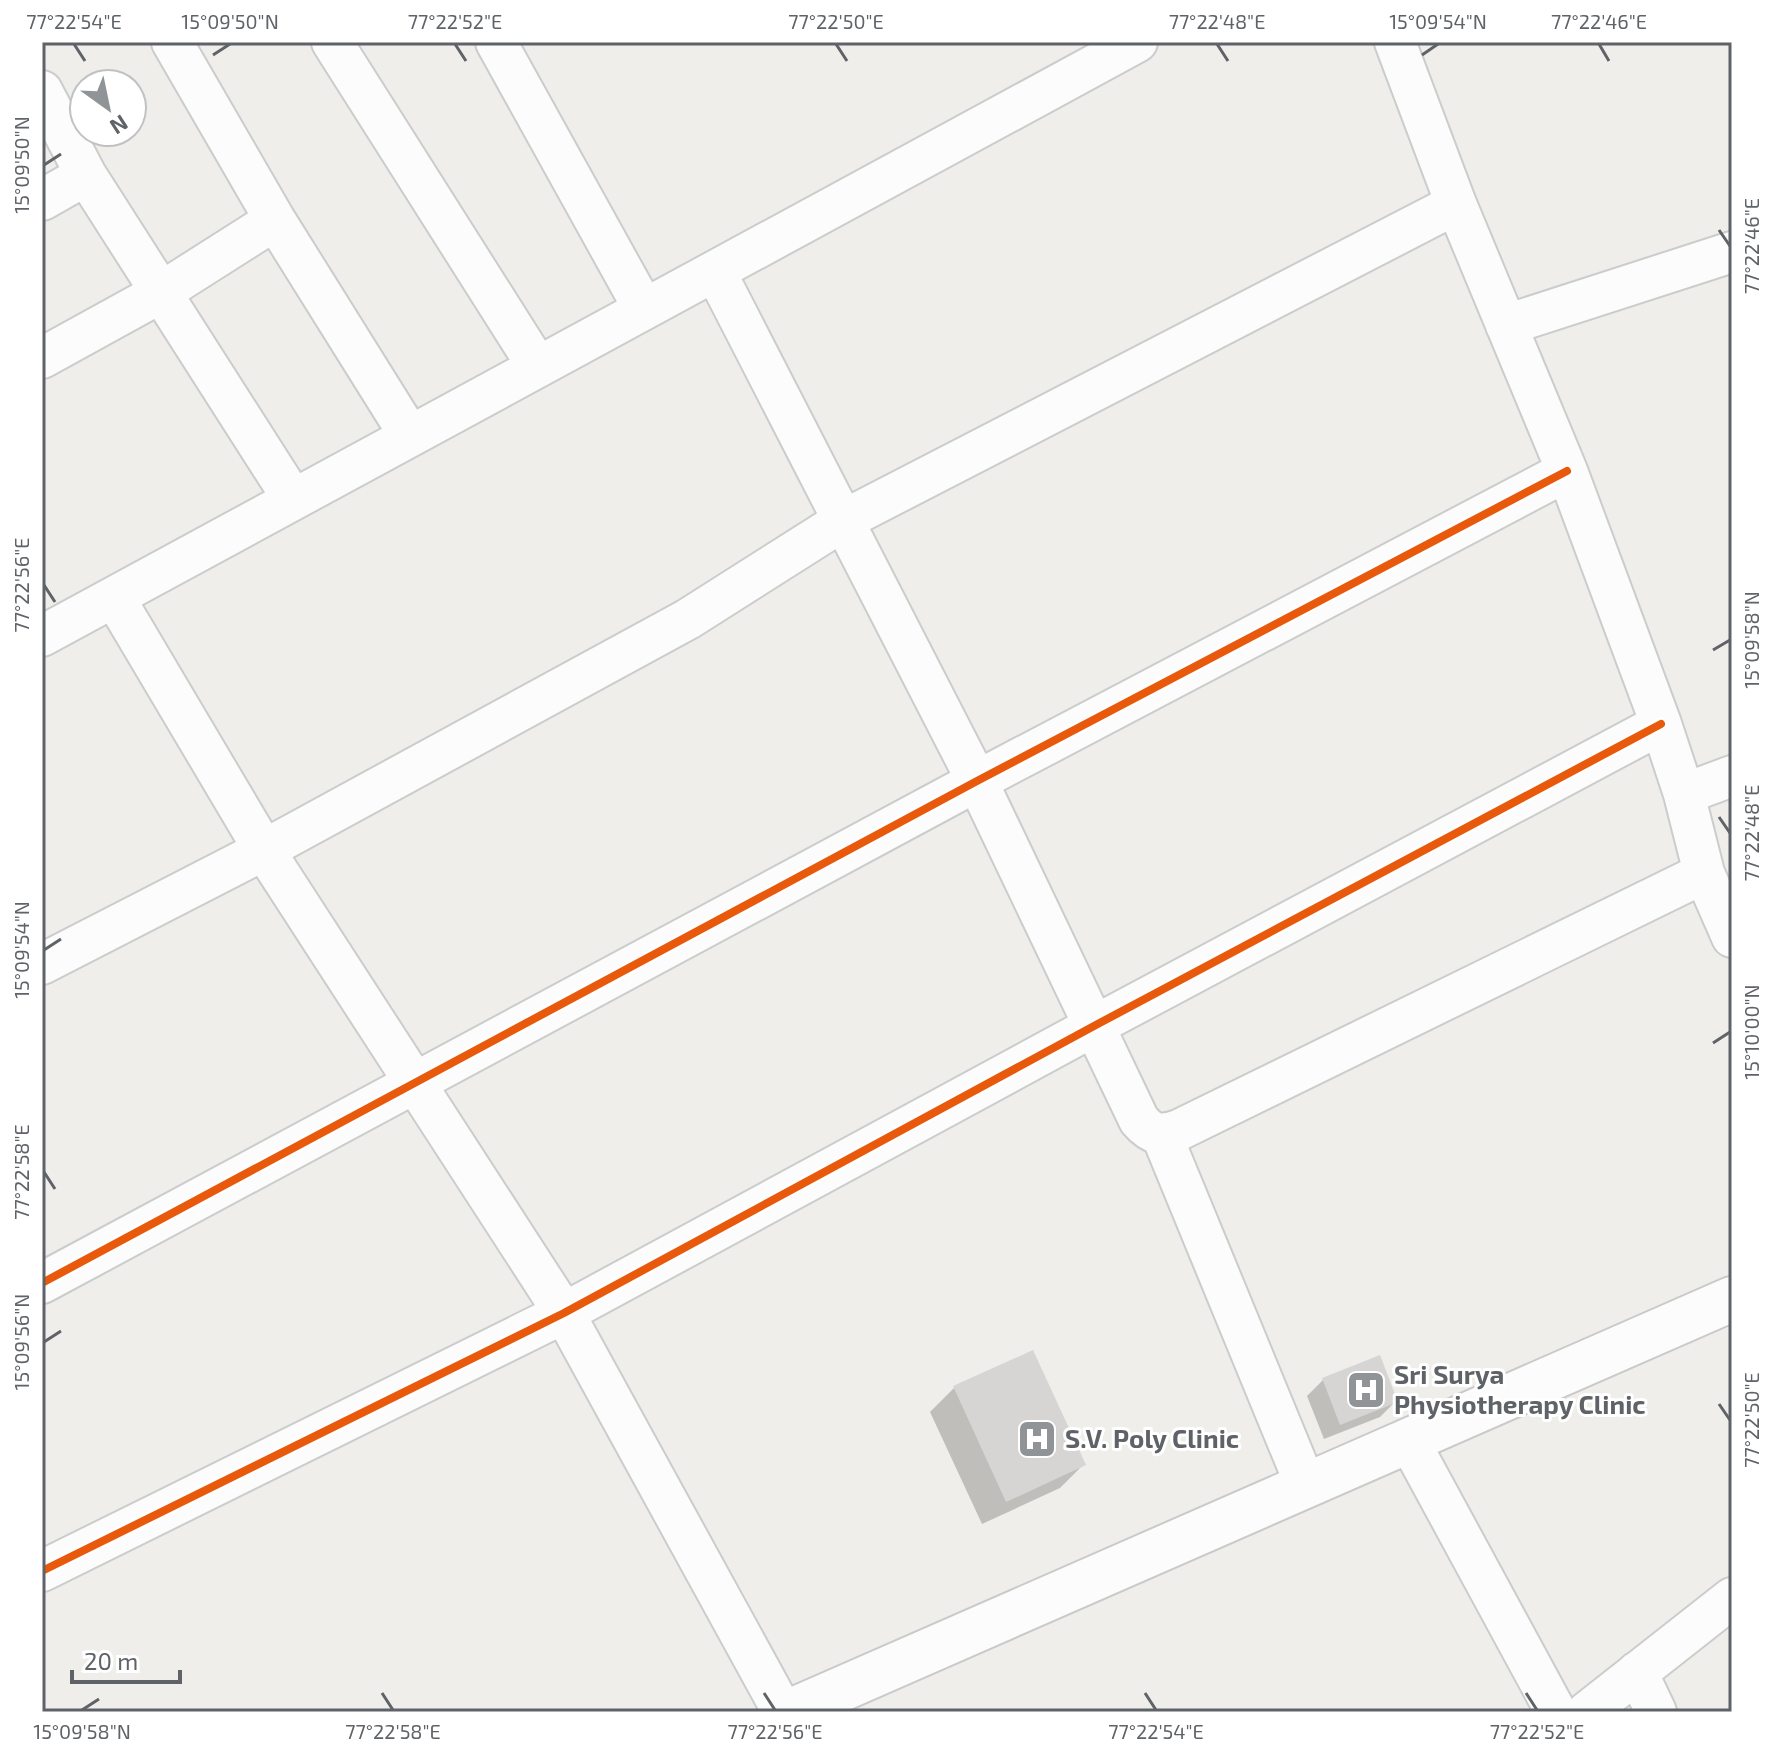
<svg xmlns="http://www.w3.org/2000/svg" width="1774" height="1754" font-family="'Exo 2',sans-serif">
  <style>
    .shadow { fill: #0003 }
    .building { fill: #d6d5d3 }
    .lines { fill: none; stroke-linecap: round; stroke-linejoin: round }
    .street-casing { stroke: #cbcccc; stroke-width: 44 }
    .secondary-casing { stroke: #cacacb; stroke-width: 48 }
    .street { stroke: #fdfcfc; stroke-width: 40 }
    .secondary { stroke: #fdfcfc; stroke-width: 44 }
    .cycleway-casing { stroke: #fff; stroke-width: 13 }
    .cycleway { stroke: #e8590c; stroke-width: 8 }
    .ticks { fill: none; stroke: #5f6368; stroke-width: 3 }
    .labels { text-anchor: middle; stroke-width: 6; stroke-linejoin: round; paint-order: stroke }
    .poi-label { font-size: 26px; font-weight: bold; fill: #5f6368; stroke: #fff; text-anchor: start }
    .neatline { fill: none; stroke: #5f6368; stroke-width: 3 }
    .ticks-label { font-size: 20px; text-anchor: middle; fill: #5f6368 }
  </style>
  <rect width="100%" height="100%" fill="#efeeea"/>
  <path class="shadow" d="M1379,1358L1396,1401L1380,1417L1324,1439L1307,1396L1323,1380Z
    M954,1388L1084,1464L1060,1488L982,1524L930,1412Z"/>
  <path class="building" d="M1033,1350L1086,1465L1006,1502L953,1386Z
    M1380,1355L1398,1402L1340,1425L1322,1378Z"/>
  <g class="lines">
    <defs>
      <path id="street" d="M172,42L275,220L410,436
        M332,42L538,367
        M496,42L644,309
        M1395,42L1456,204L1567,471L1661,724L1684,794L1704,873L1732,937
        M42,91L86,175L293,499
        M42,200L86,175
        M715,271L977,781L1139,1120C1152,1135 1160,1136 1179,1130L1704,873
        M1506,325L1732,252
        M42,358L160,293L275,220
        M114,597L264,850L564,1313L783,1712
        M42,636L1137,42
        M1684,794L1732,776
        M42,964L264,850L688,619L844,520L1456,204
        M1162,1136L1306,1486
        M42,1283L977,781L1567,471
        M1409,1441L1556,1712
        M42,1571L564,1313L1094,1026L1661,724
        M1637,1672L1656,1712
        M1587,1712L1732,1598"/>
      <path id="secondary" d="M789,1712L1732,1299"/>
    </defs>
    <use href="#street" class="street-casing"/>
    <use href="#secondary" class="secondary-casing"/>
    <use href="#street" class="street"/>
    <use href="#secondary" class="secondary"/>
    <defs>
      <path id="cycleway" d="M42,1283L977,781L1567,471
        M42,1571L564,1313L1094,1026L1661,724"/>
    </defs>
    <use href="#cycleway" class="cycleway-casing"/>
    <use href="#cycleway" class="cycleway"/>
  </g>
  <path class="ticks" d="M74,44L85,61M455,44L466,61M836,44L847,61M1217,44L1228,61M1599,44L1609,61M213,55L230,44M1422,55L1438,44M44,165L61,154M1719,230L1730,246M44,585L55,602M1713,650L1730,640M1719,817L1730,833M44,950L61,939M1713,1043L1730,1032M44,1172L55,1189M44,1342L61,1331M1719,1404L1730,1420M382,1693L393,1710M764,1693L775,1710M1145,1693L1156,1710M1526,1693L1537,1710M82,1710L99,1699"/>
  <defs>
    <symbol id="hospital-square" viewBox="-11 -11 22 22"><rect x="-9" y="-9" width="18" height="18" rx="4" fill="#919496" stroke="#fff"/><path d="M-5-5h3v3.5h4V-5h3V5h-3V1.5h-4V5h-3Z" fill="#fff"/></symbol>
  </defs>
  <g fill-rule="evenodd">
    <use href="#hospital-square" x="1344" y="1368" width="44" height="44"/>
    <use href="#hospital-square" x="1015" y="1417" width="44" height="44"/>
  </g>
  <g class="labels">
    <g class="poi-label">
      <text x="1394" y="1384">Sri Surya<tspan x="1394" dy="30">Physiotherapy Clinic</tspan></text>
      <text x="1065" y="1448">S.V. Poly Clinic</text>
    </g>
  </g>
  <rect width="1774" height="1754" fill="none" stroke="#ffffff" stroke-width="88"/>
  <g transform="translate(108 108) rotate(147)"><circle r="38" fill="#ffffff" stroke="#bfc1c3" stroke-width="2"/>
  <path d="M0-6L14 30L0 20L-14 30Z" fill="#919496"/>
  <text y="-12" font-size="22" font-weight="bold" text-anchor="middle" fill="#5f6368">N</text>
  </g>
  <path d="M72 1670v12h108v-12" fill="none" stroke="#5f6368" stroke-width="4"/>
  <text x="84" y="1670" font-size="24" fill="#5f6368" stroke="#ffffff" stroke-width="6" paint-order="stroke">20 m</text>
  <rect x="44" y="44" width="1686" height="1666" class="neatline"/>
  <g class="ticks-label">
    <text x="74" y="29">77°22'54"E</text>
    <text x="230" y="29">15°09'50"N</text>
    <text x="455" y="29">77°22'52"E</text>
    <text x="836" y="29">77°22'50"E</text>
    <text x="1217" y="29">77°22'48"E</text>
    <text x="1438" y="29">15°09'54"N</text>
    <text x="1599" y="29">77°22'46"E</text>
    <text transform="translate(22 165) rotate(-90)" y="7">15°09'50"N</text>
    <text transform="translate(1752 246) rotate(-90)" y="7">77°22'46"E</text>
    <text transform="translate(22 585) rotate(-90)" y="7">77°22'56"E</text>
    <text transform="translate(1752 640) rotate(-90)" y="7">15°09'58"N</text>
    <text transform="translate(1752 833) rotate(-90)" y="7">77°22'48"E</text>
    <text transform="translate(22 950) rotate(-90)" y="7">15°09'54"N</text>
    <text transform="translate(1752 1032) rotate(-90)" y="7">15°10'00"N</text>
    <text transform="translate(22 1172) rotate(-90)" y="7">77°22'58"E</text>
    <text transform="translate(22 1342) rotate(-90)" y="7">15°09'56"N</text>
    <text transform="translate(1752 1420) rotate(-90)" y="7">77°22'50"E</text>
    <text x="82" y="1739">15°09'58"N</text>
    <text x="393" y="1739">77°22'58"E</text>
    <text x="775" y="1739">77°22'56"E</text>
    <text x="1156" y="1739">77°22'54"E</text>
    <text x="1537" y="1739">77°22'52"E</text>
  </g>
</svg>
